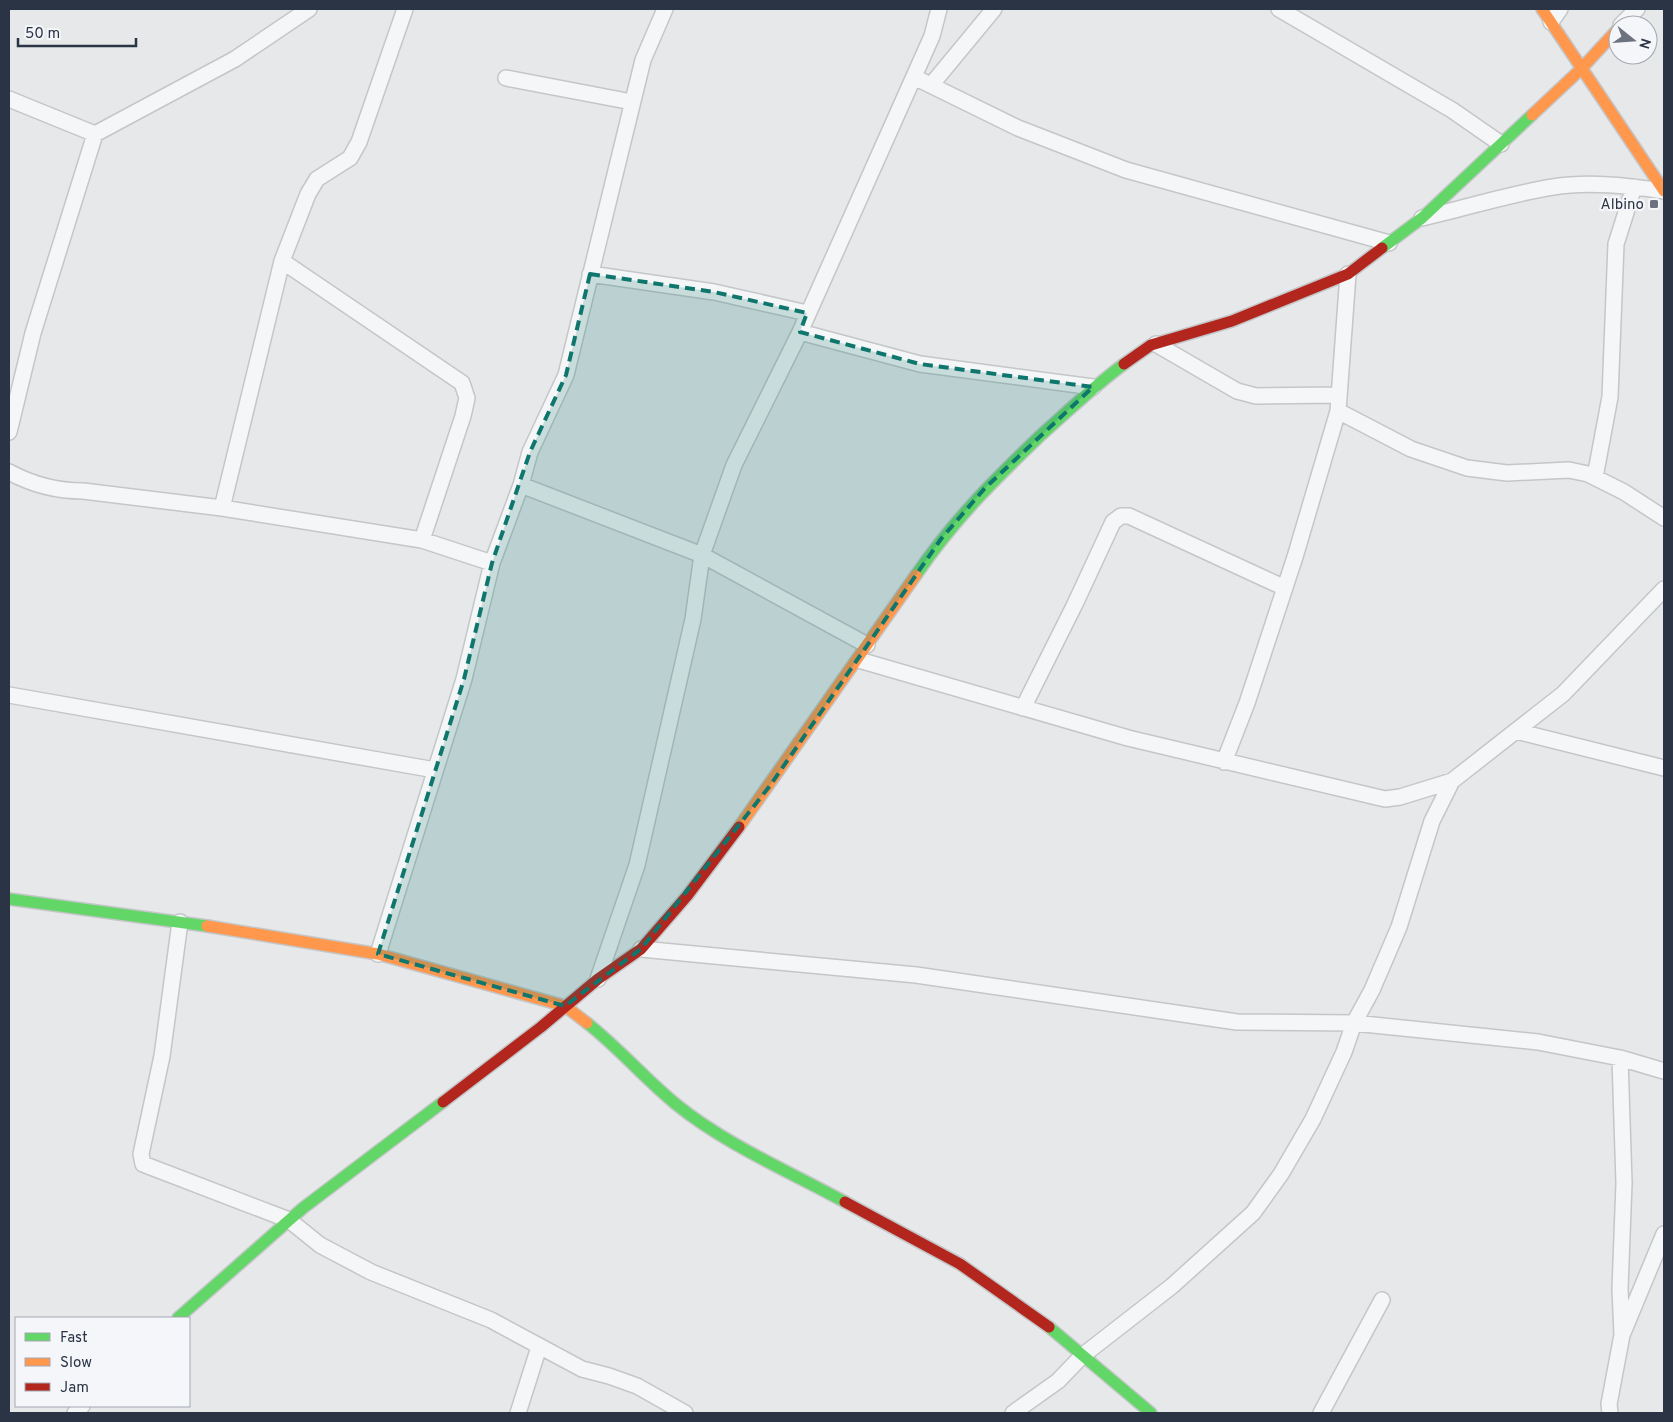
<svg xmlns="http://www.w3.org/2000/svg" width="1673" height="1422" font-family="Overpass,sans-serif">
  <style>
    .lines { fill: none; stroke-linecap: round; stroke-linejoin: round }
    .street-casing { stroke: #c4c6c8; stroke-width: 18 }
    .fast-casing { stroke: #c4c6c8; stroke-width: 14 }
    .slow-casing { stroke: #c4c6c8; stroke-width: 14 }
    .jam-casing { stroke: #c4c6c8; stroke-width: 14 }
    .street { stroke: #f5f6f7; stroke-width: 15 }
    .fast { stroke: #63d668; stroke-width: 11 }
    .slow { stroke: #ff974d; stroke-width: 11 }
    .jam { stroke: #b3261e; stroke-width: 11 }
    .marked { fill: #0f766e; fill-opacity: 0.2; stroke: #0f766e; stroke-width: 4; stroke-dasharray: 10 6; stroke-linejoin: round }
    .poi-dot { fill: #6c737f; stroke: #f4f6f9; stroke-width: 2 }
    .labels { text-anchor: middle; stroke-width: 4.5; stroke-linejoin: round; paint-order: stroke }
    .poi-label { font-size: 15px; fill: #2b3445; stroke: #f4f6f9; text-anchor: end }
  </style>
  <rect width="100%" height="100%" fill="#e6e8ea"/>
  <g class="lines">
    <defs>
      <path id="street" d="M1279,9L1452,110L1501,144
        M1551,22L1560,9
        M1621,25L1637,9
        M914,77L1018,128L1126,170L1389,243
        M506,78L632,102
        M932,84L994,9
        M9,99L95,134
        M1422,218C1466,208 1509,194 1553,187C1589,181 1629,186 1664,191
        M282,261L462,383L467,398L463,416L422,540
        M590,274L714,292L807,313
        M800,332L920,364L1093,387
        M1156,344L1237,391L1256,396L1339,395
        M1338,411L1411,449L1467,468L1507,473L1569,470L1588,474L1624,492L1664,518
        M9,432L33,333L95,134L235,59L309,9
        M9,472C33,485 56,491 83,491L222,508L422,540L492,563
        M1595,477L1610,397L1616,244L1634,187
        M521,485L702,555L867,645
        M222,508L282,261L308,194L317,179L350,158L359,142L405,9
        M859,660L1128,738L1385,799L1400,797L1452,781
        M9,695L435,770
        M1023,708L1075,604L1113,522L1121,516H1129L1285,588
        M1516,731L1664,768
        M1224,762L1247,703L1295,557L1338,411L1348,274
        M180,922L162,1056L141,1154L143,1164L289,1220L320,1245L371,1272L491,1320L582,1369L609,1376L637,1386L685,1413
        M641,949L916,975L1237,1022L1354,1023L1538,1042L1620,1058L1664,1071
        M378,954L464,679L492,563L521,485L530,452L566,375L643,60L665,9
        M598,979L637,865L693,619L702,555L734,465L800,332L932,36L939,9
        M1620,1058L1624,1183L1620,1289L1622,1335
        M75,1413L82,1406
        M518,1413L539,1347
        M1013,1413L1058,1381L1082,1356L1172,1286L1253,1213L1281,1174L1313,1119L1344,1052L1354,1023L1372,990L1399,927L1432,821L1452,781L1563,694L1664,589
        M1321,1413L1382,1300
        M1610,1413L1609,1404L1622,1335L1664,1234"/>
      <path id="fast" d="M1382,248L1422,218L1532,115
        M916,575C954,520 992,482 1040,436C1068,411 1094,386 1124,364
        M9,899L207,926
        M587,1023C619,1048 645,1079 677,1105C725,1144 790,1172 845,1202
        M178,1318L303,1208L443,1102
        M1049,1327L1151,1413"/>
      <path id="slow" d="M1542,9L1664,191
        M1532,115L1581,69L1618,29
        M739,827L916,575
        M207,926L378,954L565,1006L587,1023"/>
      <path id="jam" d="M1124,364L1151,345L1232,321L1348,274L1382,248
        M443,1102L541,1027L598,979L641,949L687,896L739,827
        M845,1202L960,1264L1049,1327"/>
    </defs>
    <use href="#street" class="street-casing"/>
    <use href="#fast" class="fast-casing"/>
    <use href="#slow" class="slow-casing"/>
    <use href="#jam" class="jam-casing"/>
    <use href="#street" class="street"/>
    <use href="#fast" class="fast"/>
    <use href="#slow" class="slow"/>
    <use href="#jam" class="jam"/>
  </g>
  <path class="marked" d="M590,274L714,292L807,313L800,332L920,364L1093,387L985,488L941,539L769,787L641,949L565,1006L378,954L464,679L492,563L530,452L566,375Z"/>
  <rect class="poi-dot" x="1649" y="199" width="10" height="10" rx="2.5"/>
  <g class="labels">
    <g class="poi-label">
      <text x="1644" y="209">Albino</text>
    </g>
  </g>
  <rect width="1673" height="1422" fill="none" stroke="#2b3445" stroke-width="20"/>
  <rect x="15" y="1317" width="175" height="90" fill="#f4f6f9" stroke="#a4a8b1"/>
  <rect x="25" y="1333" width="25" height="8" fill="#63d668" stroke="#a4a8b1"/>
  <text x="60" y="1342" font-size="15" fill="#2b3445">Fast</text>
  <rect x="25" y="1358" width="25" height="8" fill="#ff974d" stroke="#a4a8b1"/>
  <text x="60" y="1367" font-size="15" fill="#2b3445">Slow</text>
  <rect x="25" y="1383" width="25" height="8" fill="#b3261e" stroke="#a4a8b1"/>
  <text x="60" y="1392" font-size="15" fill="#2b3445">Jam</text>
  <g transform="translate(1633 40) rotate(107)"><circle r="24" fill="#f4f6f9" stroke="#a4a8b1"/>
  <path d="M0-4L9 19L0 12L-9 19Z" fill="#6c737f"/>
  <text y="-8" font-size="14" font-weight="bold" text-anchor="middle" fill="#2b3445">N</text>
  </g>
  <path d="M18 38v8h118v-8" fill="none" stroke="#2b3445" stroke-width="2.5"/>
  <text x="25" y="38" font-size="15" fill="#2b3445" stroke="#f4f6f9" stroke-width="4" paint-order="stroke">50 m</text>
</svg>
